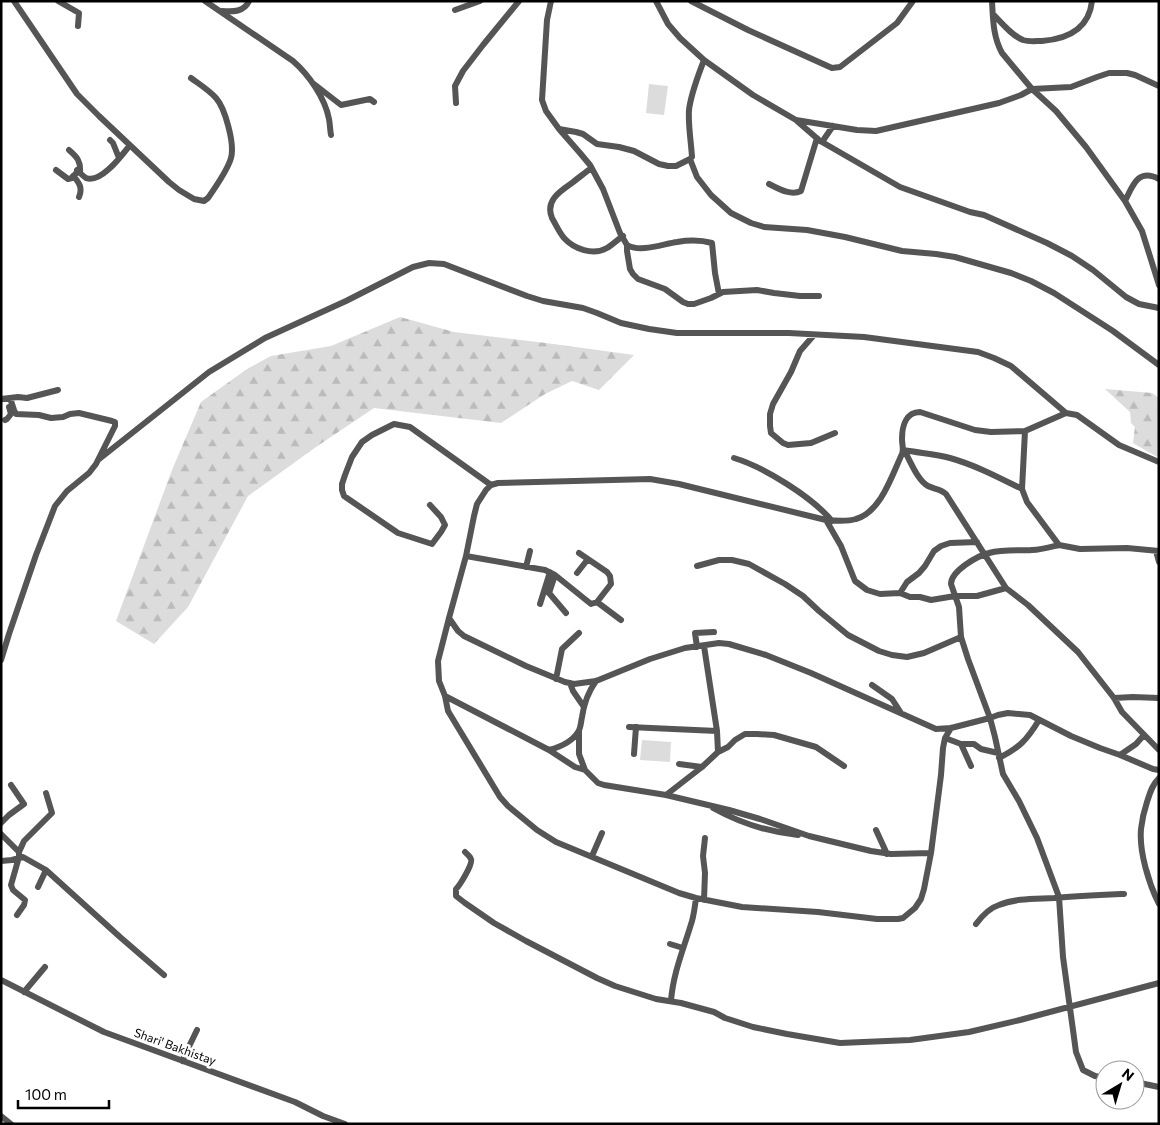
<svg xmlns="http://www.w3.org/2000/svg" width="1160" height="1125" font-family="Commissioner,sans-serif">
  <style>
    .forest { fill: url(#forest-firs) }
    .park { fill: #dcdcdc }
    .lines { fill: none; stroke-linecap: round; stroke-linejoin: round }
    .minor { stroke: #555; stroke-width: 6 }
    .labels { text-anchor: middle; stroke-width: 5; stroke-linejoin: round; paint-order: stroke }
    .street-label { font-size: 12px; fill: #000; stroke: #fff }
  </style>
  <defs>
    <pattern id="forest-firs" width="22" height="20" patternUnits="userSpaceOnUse" patternTransform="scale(1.25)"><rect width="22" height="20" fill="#dcdcdc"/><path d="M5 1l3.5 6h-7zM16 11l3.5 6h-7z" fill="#bbb"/></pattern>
  </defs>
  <rect width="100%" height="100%" fill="#fff"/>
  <path class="forest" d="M400,317L454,332L546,343L634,355L599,390L572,381L545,394L501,423L374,408L316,447L248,496L188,607L154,644L116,621L172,470L201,402L247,369L271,356L331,346Z
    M1105,389L1152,393L1159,398V458L1133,443L1135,427L1131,423L1130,412Z"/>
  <path class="park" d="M649,84L668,86L664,115L646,113Z
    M642,740L671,742L670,762L640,760Z"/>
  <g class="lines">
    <path class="minor" d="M14,1L77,94L99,116L169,182L179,190L194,199L204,201L208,198C215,188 228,169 231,158C235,144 225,108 216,98C209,90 199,84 191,78
      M58,1L79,13L78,26
      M205,1L293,61C309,75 325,98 329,119C330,124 330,130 331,135
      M551,1L547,20L542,100L546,111L559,129L576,132L583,134L597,144L619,147L634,151L659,164L668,166H676L690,159L692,157C691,141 688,125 689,110C691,93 698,76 704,60
      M656,1L668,24L680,38L704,60L753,95L796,120L857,130L876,131L999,103L1021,95L1032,89L1071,87L1097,77L1109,73H1127L1135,75L1159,86
      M691,1L748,30L832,68L840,67L897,23L913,1
      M992,1C993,19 993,37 1002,53L1032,89L1056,111L1086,147L1125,201L1142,231L1159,285
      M455,10L480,1
      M222,11C233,12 244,12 249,1
      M993,14C1002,23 1011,35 1023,40C1029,42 1036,41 1042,41C1067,39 1089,29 1092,1
      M314,84L341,105L370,99L374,102
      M456,103L455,86L463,71L483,45L519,1
      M797,121L820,141
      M833,126L822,142L900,187L970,212L984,215L1047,243L1072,256L1093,270L1126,297L1139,304L1159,308
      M559,129L580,153L590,165L603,189L620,233L627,245V251L630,269L633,274L638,279L665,289L683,302L688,304H694L711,298L723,292L757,290L774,293L800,296H819
      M110,140L113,143L119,158
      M69,150C77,157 81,161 80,173
      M690,159L697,177L711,195L731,213L751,223L764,227L807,230L845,237L902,251L936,254L955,257L1011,273L1031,281L1054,293L1113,331L1159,365
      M591,168C585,173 578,178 572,183C559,192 545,201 552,218C556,225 559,232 564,238C574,249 593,256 607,248C612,245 617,240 623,236
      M56,170L68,179L72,178L78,171
      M77,170C79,172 83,176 86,178C101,184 122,155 130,145
      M73,176C79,182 83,188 79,197
      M769,184C779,189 791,196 801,191L817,138
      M1125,201C1133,185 1138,168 1159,179
      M627,245C640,253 663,244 677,242C689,240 701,240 712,243L715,273L719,294
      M814,335L800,351L791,372L773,404L770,414V426L771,433L783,443L788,445L811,443L835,433
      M1,399L18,397L27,398L58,390
      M5,420L7,419L11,414L9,407
      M904,450C910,460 917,480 928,486C934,489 941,489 946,494L1006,588L1028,605L1078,652L1114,698L1122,712L1159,750
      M904,450C919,453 935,454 950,458C975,465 998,477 1022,489
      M734,458C764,467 812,497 832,521
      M98,460L209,372L265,338L346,301L413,267L429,263L444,264L527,296L543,301L583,308L597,313L621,323L649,329L677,333H789L864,337L978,352L994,358L1011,366L1066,413
      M1159,462L1119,445L1077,415L1066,413L1025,431L1022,489L1027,502L1059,545L1080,549L1127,548L1159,551
      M430,505L441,517L445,525L441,532L432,544L398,533L344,496L342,490V484L345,475L352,457L362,442L372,435L394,424L410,427L491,485
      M826,520L841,546L855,581L867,590L880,594L900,593L910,597H920L931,600L955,596H977L1006,588
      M1156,551L1159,562
      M466,556L545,570L555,575L591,604L597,602L611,584L610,576L607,572L579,553
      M697,566L719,560H732L749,564L785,584L803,596L819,611L848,635L879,651L892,655L907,657L924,653L961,637
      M526,567L530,551
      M577,573L588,559
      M555,575L549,593L566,613
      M900,593L907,582L919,573L925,566L934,551L941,546L950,543L977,542
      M597,602L621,620
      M540,604L550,572
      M449,618L458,631L464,636L526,666L565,682L574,684L596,681L650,659L685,648L719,643L729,644L766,655L811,673L936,729L951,728L990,718L968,659L961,637L959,607L951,584C951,571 977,556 989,553C1003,549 1018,551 1032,550C1041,550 1051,547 1059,545
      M697,647L695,633L714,632
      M1,660L9,634L36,555L55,506L67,491L89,473L96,464L115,426V422L112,421L79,413L70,414L63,417L51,418L39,415L16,414L14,410L10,398
      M556,679L562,649L579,633
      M570,683L573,691L584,707
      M872,685L892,699L901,713
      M445,696L549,750L575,767L585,770L598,783L604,785L666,795L729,810L760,819L809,836L871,851L891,854L931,853
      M1114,698L1133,697L1159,698
      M629,727L717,731
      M951,728L945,738L943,748L941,775L931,853L924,889L921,899L915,908L903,918L898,919H877L818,912L742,907L696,898L679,893L556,842L537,830L508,806L500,797L448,711L445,696L439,681L438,661L449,618L466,556L474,516L477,504L486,490L491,485L498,483L650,479L679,484L826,520C836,521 847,522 856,519C881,512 892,475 902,454C904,449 902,445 902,439C902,426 906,412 920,412L975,430L991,432L1025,431
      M579,731V754L585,770
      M945,738L961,744L971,766
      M961,744H974L981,749L998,753
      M549,750C560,747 572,742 578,732C581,728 581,721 582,717C584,703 588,692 596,681
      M718,752L728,747L735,740L745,734H757L774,735L816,747L844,766
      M634,754L636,727
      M1120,755L1136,744L1144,735
      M999,758C1019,748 1027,740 1039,720
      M679,764L702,767
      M1159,778C1152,785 1150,793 1147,802C1144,811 1142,820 1141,829C1139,852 1149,884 1159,904
      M666,795L702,767L718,752L717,731L704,646
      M713,808C738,822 769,832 798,835
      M1,823L9,815L24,804L11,785
      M876,830L887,854
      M1,834L19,852
      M465,852C467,854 470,856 471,859C473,864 460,885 456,889V896L465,903L494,923L526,941L597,978L615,986L656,999L681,1003L714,1012L725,1018L753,1027L787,1034L840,1043L910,1040L969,1032L1020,1020L1159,983
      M592,856L602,833
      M1,861L12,860L23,857L46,870L120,937L164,975
      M38,887L46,870
      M704,900L705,873L703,856L705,838
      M17,915L24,905L25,900L13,890L11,885L19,857V852L24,841L52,813L46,793
      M976,924C982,916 989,908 999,905C1016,898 1036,899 1054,898C1077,896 1101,895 1124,894
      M670,944L683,948
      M1,980L104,1032L295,1102L323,1116L345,1124
      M24,992L45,967
      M671,1001C673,973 684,948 692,921C694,914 695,906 696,898
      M182,1061L197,1030
      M1105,1078L1095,1076L1083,1070L1076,1052L1063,957L1059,897L1037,838L1019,801L1003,774L995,737L990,718L998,715L1008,713L1030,715L1071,736L1100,748L1120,755L1153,769L1159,770
      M1135,1082L1159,1087
      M1,1116L11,1124"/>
  </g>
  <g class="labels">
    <g class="street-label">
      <text transform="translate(175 1047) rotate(20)" y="4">Shari' Bakhistay</text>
    </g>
  </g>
  <rect width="1160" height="1125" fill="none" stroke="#000000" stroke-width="5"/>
  <g transform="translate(1120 1085) rotate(38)"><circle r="24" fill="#ffffff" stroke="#999999"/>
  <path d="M0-4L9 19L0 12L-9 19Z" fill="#000000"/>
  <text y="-8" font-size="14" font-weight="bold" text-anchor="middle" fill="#000000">N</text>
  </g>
  <path d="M18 1100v8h91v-8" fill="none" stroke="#000000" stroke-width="2.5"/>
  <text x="25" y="1100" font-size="15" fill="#000000" stroke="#ffffff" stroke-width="4" paint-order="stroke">100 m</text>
</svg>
